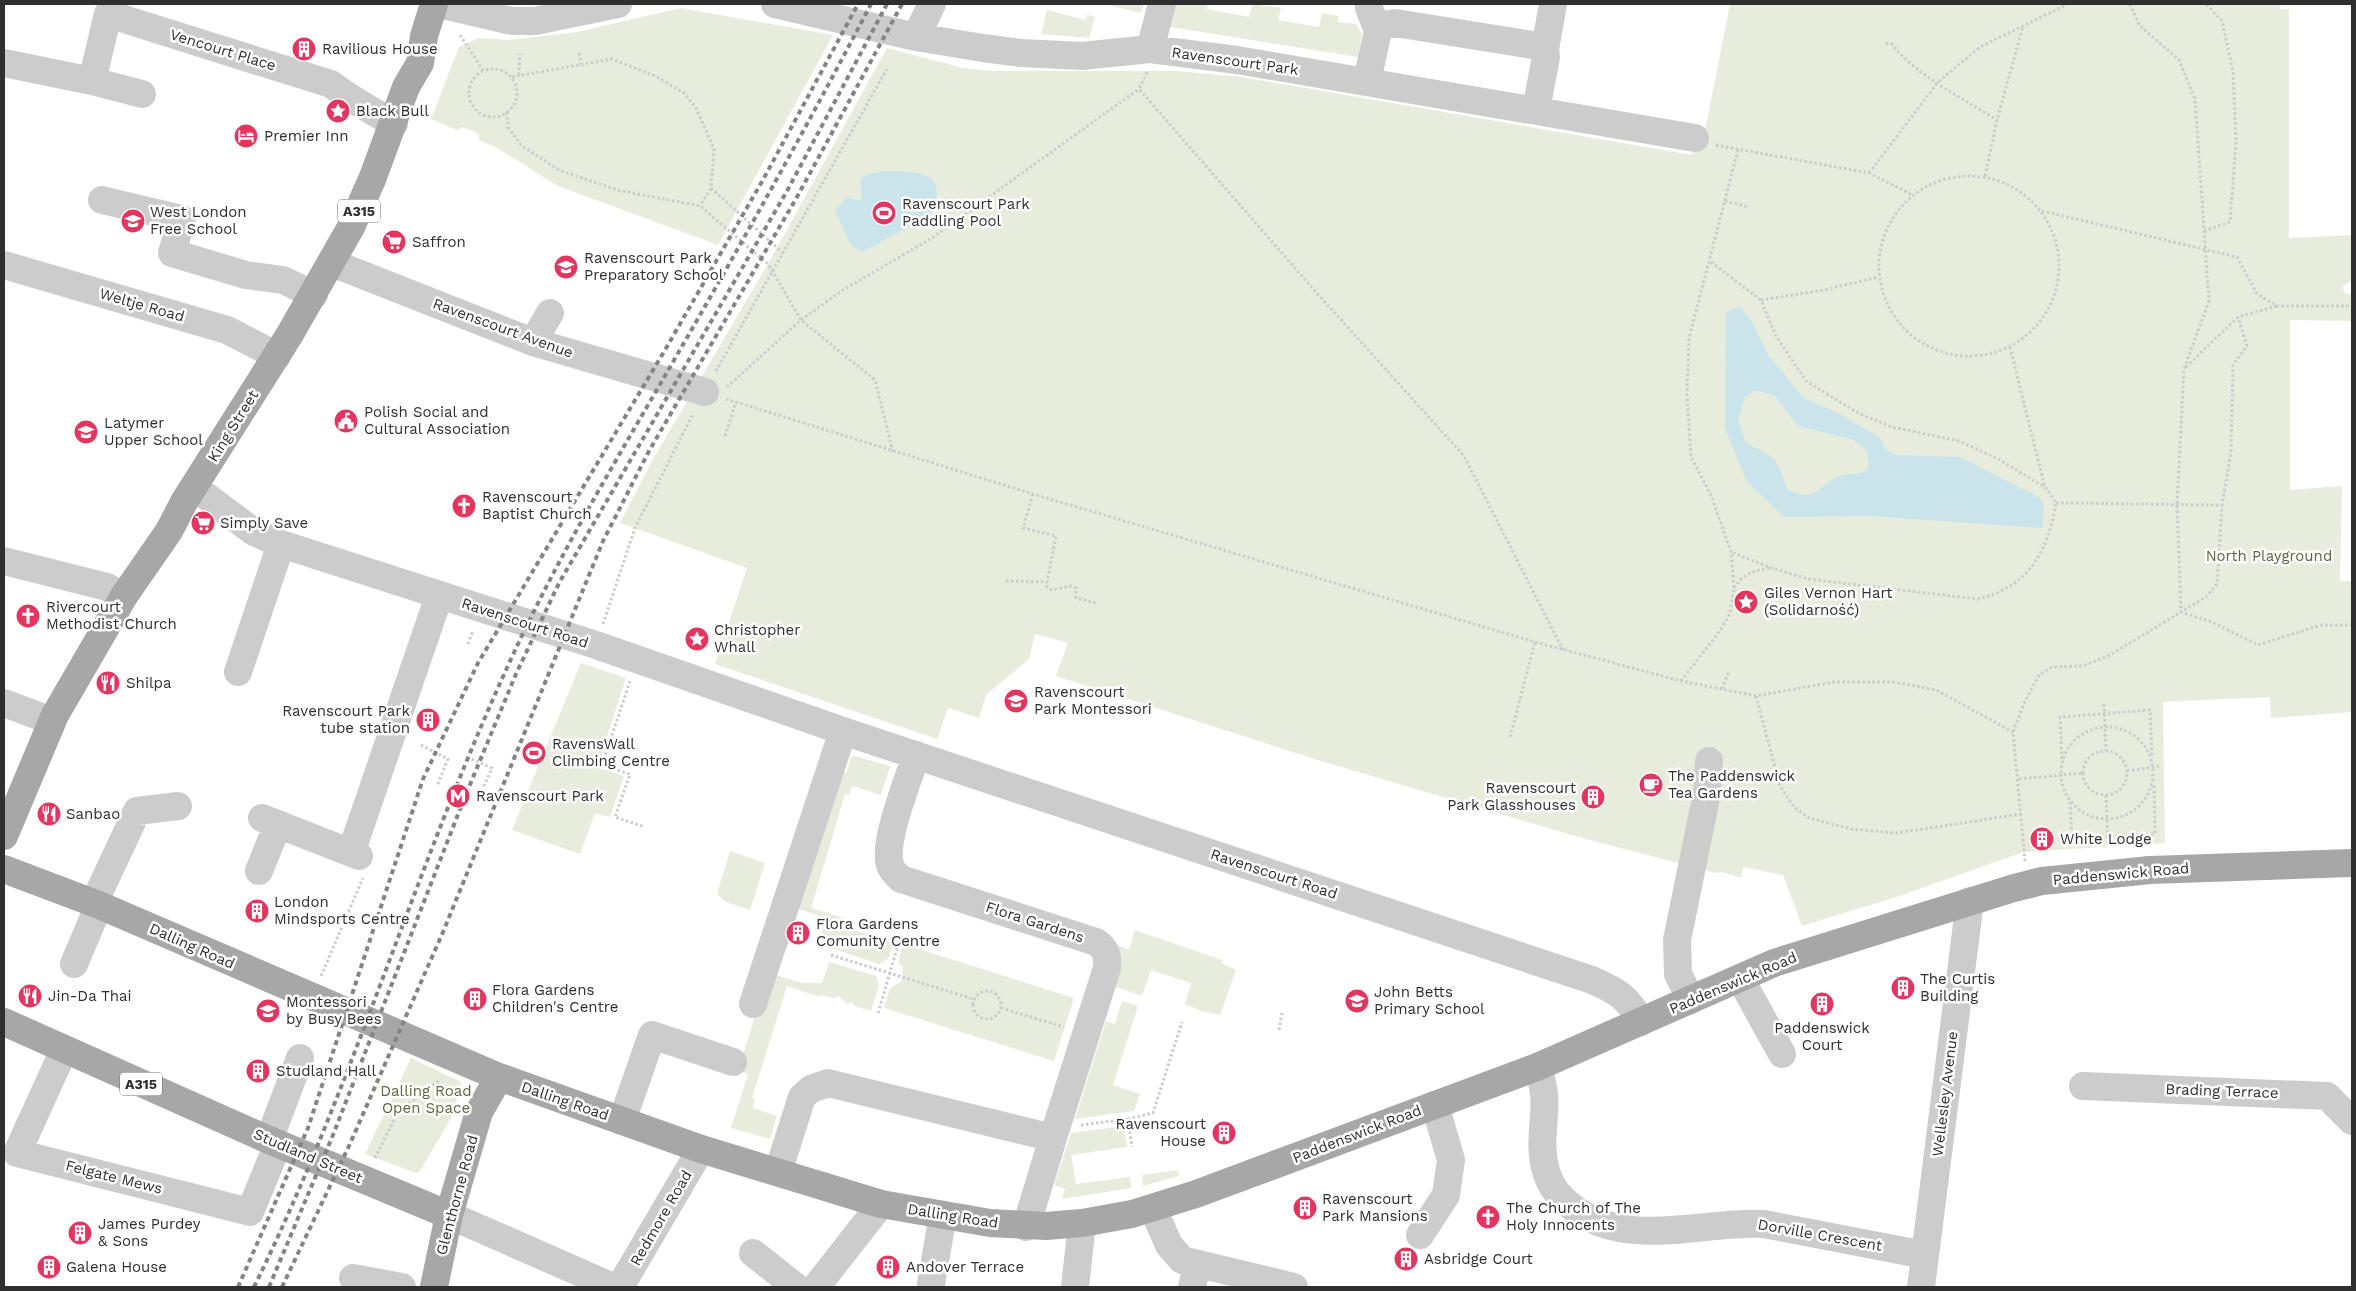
<svg xmlns="http://www.w3.org/2000/svg" width="2356" height="1291" font-family="'Work Sans',sans-serif">
  <style>
    .green { fill: #e8ecdd }
    .water { fill: #cae4eb; fill-rule: evenodd }
    .lines { fill: none; stroke-linecap: round; stroke-linejoin: round }
    .path { stroke: #ccc; stroke-width: 3; stroke-dasharray: 2.5 2.5; stroke-linecap: butt }
    .minor { stroke: #ccc; stroke-width: 28 }
    .major { stroke: #a7a7a7; stroke-width: 28 }
    .rail { stroke: #848484; stroke-width: 4; stroke-dasharray: 5 4; stroke-linecap: butt }
    .labels { text-anchor: middle; stroke-width: 5; stroke-linejoin: round; paint-order: stroke }
    .shield { fill: #fff; stroke: #6d6d6d; stroke-width: 1 }
    .shield-label { font-size: 14px; font-weight: bold; fill: #2f2f2f }
    .poi-label { font-size: 15px; fill: #2f2f2f; stroke: #fff; text-anchor: start }
    .street-label { font-size: 15px; fill: #2f2f2f; stroke: #fff }
    .park-label { font-size: 15px; fill: #5a6a3d; stroke: #fff }
  </style>
  <rect width="100%" height="100%" fill="#fff"/>
  <path class="green" d="M1113,4H1144L1141,13L1112,6Z
    M1175,4H1208L1207,9L1249,17L1252,4L1281,8L1278,20L1319,27L1322,13L1338,16V22L1356,24L1362,34L1358,57L1170,27Z
    M1730,4H2280V9H2289V238L2352,235V280L2342,287L2346,294H2352V321L2290,320V490L2342,486L2340,581H2352V712L2271,718L2270,697L2163,702L2165,843L2024,852L1896,897L1802,926L1783,875L1743,867L1741,878L1723,872L1716,873L1575,836L1321,761L1056,676L1068,643L1035,634L1029,659L986,695L979,718L948,708L937,739L715,664L747,568L620,523L653,459L768,264L887,48L963,68L992,71H1177L1242,77L1692,155L1694,146L1704,136Z
    M681,8L833,35L718,245L558,186L497,148L479,140V134L463,127L457,130L431,119L459,47L479,38L509,40L577,32Z
    M1047,10L1085,20L1087,15L1095,17L1089,38L1041,34Z
    M581,663L626,678L597,767L624,776L610,817L595,813L580,854L512,830Z
    M854,756L890,766L881,795L852,786L849,795L845,794L811,908L844,918L842,927L893,942L889,958L879,964L819,944L826,918L791,907L839,771L846,773L851,758Z
    M730,851L765,863L750,910L724,901L717,894Z
    M1135,930L1222,960V963L1236,970L1220,1015L1201,1011L1185,1004L1191,983L1151,970L1142,996L1113,986L1116,945L1129,949Z
    M903,944L1074,998L1054,1061L884,1008L890,988L901,982L903,967L898,963Z
    M829,962L876,976L879,985L871,1011L855,1006L851,1002L847,1004L839,996L833,998L821,995L820,997L787,986L752,1098L755,1099L753,1108L777,1116L770,1139L731,1128L748,1074L738,1070L769,973L803,983H822Z
    M1122,1001L1138,1006L1113,1085L1140,1094L1134,1111L1075,1119L1106,1021L1115,1024Z
    M411,1058L461,1082L454,1113L420,1171L416,1173L365,1154Z
    M1124,1126L1127,1147L1071,1155L1076,1184L1130,1177L1131,1188L1062,1199L1065,1189L1054,1185L1071,1133Z
    M1178,1170L1179,1176L1143,1186L1142,1175Z"/>
  <path class="water" d="M884,171C901,172 937,168 937,193C937,202 935,207 930,215L868,249L861,251L851,245L835,211L846,197L857,200L862,199L860,180L866,175Z
    M1740,307L1751,320L1769,356L1804,398L1838,413L1879,437L1886,450L1896,455L1960,457L2039,497L2044,505L2043,528L1869,516L1784,517L1747,482L1725,429L1726,312ZM1755,390L1775,396L1798,426L1854,440L1867,451L1869,468C1857,477 1856,472 1843,475C1818,481 1821,506 1787,489C1776,456 1776,458 1746,443L1738,420L1745,397Z"/>
  <g class="lines">
    <path class="path" d="M2130,4L2139,25L2179,60L2195,99L2209,301L2184,369L2177,504L2181,612L2206,597L2217,584L2222,505
      M460,35L483,70
      M1886,43L1892,44C1915,75 1964,99 1997,120
      M579,53L581,64
      M469 93a24 24 0 1 1 48 0a24 24 0 1 1-48 0Z
      M1147,72L1139,89L1307,282L1464,456L1563,650
      M519,75L520,54
      M512,77L612,59L655,76L684,93L696,108L714,149L711,188L700,206
      M507,112L508,127L521,145L559,170L617,190L700,206L768,264L801,320L875,380L893,452
      M1716,145L1869,173L1913,195
      M1869,173L1938,82L1980,47L2068,4
      M1879 266a90 90 0 1 1 180 0a90 90 0 1 1-180 0Z
      M1985,176L1997,120L2023,26
      M711,188L783,253
      M1725,201L1748,207
      M2042,211L2237,257L2257,294L2277,306H2352
      M2204,231L2230,222L2236,142L2233,72L2222,21L2206,4
      M1711,262L1761,300L1776,336L1806,381L1858,413L1892,427L1959,441L1998,459L2046,488L2056,503C2048,551 2029,587 1978,599L1808,579L1769,567L1731,552
      M1761,300L1824,290L1878,277
      M2010,347L2045,488
      M2186,367L2238,317L2277,306
      M716,371L887,69
      M727,387L801,320L843,290L932,238L1139,89
      M726,399L1033,494L1535,642L1681,681L1756,696L1834,682H1893L1936,690L2013,732
      M725,436L736,402
      M1033,494L1023,528L1056,536L1047,582
      M2056,503L2222,505L2231,452L2233,365L2247,346L2238,317
      M1006,581L1047,582L1046,586L1052,590L1070,586L1076,588V598L1096,603
      M1734,588C1744,573 1753,571 1770,568
      M603,624L635,528L693,414
      M468,644L473,631
      M630,681L602,765L630,774L615,817L645,827
      M1681,681L1720,631L1730,613L1734,588L1731,552L1711,495L1691,457L1687,395L1689,338L1738,150
      M1722,689L1729,671
      M1756,696L1780,786L1794,807L1809,818L1851,829L1897,833L2021,814
      M2104,704L2106,751
      M2061 773a46 46 0 1 1 92 0a46 46 0 1 1-92 0Z
      M1510,737L1535,642
      M421,745L448,759L437,786
      M2083 773a22 22 0 1 1 44 0a22 22 0 1 1-44 0Z
      M467,757L492,768L480,795
      M2062,759L2060,717L2150,710L2152,756
      M2127,771L2160,766
      M2019,779L2083,773
      M2106,795L2108,844
      M2070,802L2072,838L2155,834L2154,784
      M2025,861L2013,732L2025,701L2039,675L2052,667L2083,666L2110,655L2181,612L2212,622L2258,645L2321,625H2352
      M831,955L973,999
      M321,976L363,878
      M973 1005a14 14 0 1 1 28 0a14 14 0 1 1-28 0Z
      M1001,1008L1064,1027
      M878,1013L901,935
      M1279,1030L1282,1013
      M1128,1119L1153,1113L1182,1022
      M1081,1125L1128,1119L1132,1147
      M375,1158L398,1112L441,1079"/>
    <path class="minor" d="M439,4L512,21H535L618,4
      M775,4L916,37L983,48L1021,53L1082,56L1150,49L1237,60L1695,138
      M1369,4V8L1378,31
      M916,37L932,4
      M1150,49L1162,4
      M1545,49L1553,4
      M4,63L92,81L108,14L331,84C350,99 373,111 394,124
      M92,81L142,94
      M1367,81L1378,31L1385,25L1395,23L1539,46L1545,49L1546,57L1536,110
      M102,200L182,219L172,253L246,275L283,280L314,295
      M332,263L533,342L705,392
      M4,265L227,330L277,356
      M533,342L550,313
      M194,487L254,532L281,544L596,645L843,731L1592,980C1617,991 1628,997 1641,1022
      M4,561L107,587L124,596
      M238,672L281,544
      M4,703L52,721
      M262,818L359,856
      M351,853L439,596
      M259,871L278,824
      M94,903L137,811L178,806
      M74,964L99,905
      M1740,978L1782,1054
      M1691,1000L1678,974L1677,940L1707,793L1709,761
      M753,1004L843,731
      M64,1050L17,1153L250,1212L278,1144
      M1537,1067C1554,1106 1535,1135 1546,1171C1550,1186 1560,1198 1572,1207C1627,1250 1701,1221 1764,1224L1925,1255
      M2083,1086L2327,1096L2352,1121
      M622,1121L652,1035L733,1062
      M269,1140L300,1058
      M778,1172L802,1097L811,1089L828,1083L1053,1138L1107,968C1108,955 1106,949 1096,942L901,879C895,873 890,869 889,860C886,834 908,781 916,755
      M1153,1209L1169,1245L1182,1260L1294,1287
      M449,1215L613,1287
      M1026,1227L1053,1138
      M1420,1235L1446,1195L1451,1160L1435,1105
      M753,1253L796,1287
      M353,1278L402,1287
      M931,1284L943,1215
      M620,1287L701,1149
      M816,1287L881,1204
      M1075,1287L1082,1223
      M1192,1287L1197,1265
      M1921,1287L1970,901"/>
    <path class="major" d="M4,836L55,715L124,596L169,531L184,502L290,334L351,227L373,177L406,87L420,63L424,36L434,4
      M4,869L99,905L499,1077L701,1149L881,1204L990,1223L1046,1226L1082,1223L1132,1214L1196,1194L1537,1067L1774,963L2014,888L2042,881L2150,870L2352,863
      M4,1022L269,1140L449,1215
      M434,1287L449,1215L479,1112L499,1077"/>
    <path class="rail" d="M238,1287L308,1128L423,779L478,663L665,350L764,178L858,4
      M254,1287C352,1088 414,872 506,670C555,561 617,459 677,355C744,239 809,123 871,4
      M269,1287L333,1135L464,799L516,674L559,583L787,191L887,4
      M282,1287L349,1146L443,932L603,541L649,451L797,197L902,4"/>
  </g>
  <defs>
    <symbol id="building-disc" viewBox="-11 -11 22 22"><circle r="9.5" fill="#e23661" stroke="#fff"/><path d="M-4-6H4V6H1V3H-1V6H-4ZM-2.5-4.3h1.7v1.8h-1.7ZM.8-4.3h1.7v1.8H.8ZM-2.5-1h1.7V.8h-1.7ZM.8-1h1.7V.8H.8Z" fill="#fff"/></symbol>
    <symbol id="sight-disc" viewBox="-11 -11 22 22"><circle r="9.5" fill="#e23661" stroke="#fff"/><path d="M0-6L1.8-2.2L6-1.7L2.9 1.2L3.7 5.4L0 3.3L-3.7 5.4L-2.9 1.2L-6-1.7L-1.8-2.2Z" fill="#fff"/></symbol>
    <symbol id="hotel-disc" viewBox="-11 -11 22 22"><circle r="9.5" fill="#e23661" stroke="#fff"/><path d="M-6-4.5h1.5V1H6V5H4.5V3h-9V5H-6ZM-4 0a1.8 1.8 0 1 1 3.6 0ZM.5 0V-2.5h3Q6-2.5 6 0Z" fill="#fff"/></symbol>
    <symbol id="stadium-disc" viewBox="-11 -11 22 22"><circle r="9.5" fill="#e23661" stroke="#fff"/><path d="M0-5a6.5 5 0 1 0 0 10a6.5 5 0 1 0 0-10ZM-3.5-1.8h7v3.6h-7Z" fill="#fff"/></symbol>
    <symbol id="school-disc" viewBox="-11 -11 22 22"><circle r="9.5" fill="#e23661" stroke="#fff"/><path d="M0-5L7-2L0 1L-7-2ZM-4 1L0 2.5L4 1V4Q0 6-4 4Z" fill="#fff"/></symbol>
    <symbol id="supermarket-disc" viewBox="-11 -11 22 22"><circle r="9.5" fill="#e23661" stroke="#fff"/><path d="M-6-5.5h2.5l.6 2H6L4.5 2H-2.5L-4.4-4H-6ZM-1.5 3.2a1.3 1.3 0 1 0 .1 0ZM3 3.2a1.3 1.3 0 1 0 .1 0Z" fill="#fff"/></symbol>
    <symbol id="civic-disc" viewBox="-11 -11 22 22"><circle r="9.5" fill="#e23661" stroke="#fff"/><path d="M-.6-6.5H3V-4.5H.6V-3L4-1V1h2V6H-6V1h2V-1L-.6-3ZM-1.2 2.5V6h2.4V2.5Z" fill="#fff"/></symbol>
    <symbol id="church-disc" viewBox="-11 -11 22 22"><circle r="9.5" fill="#e23661" stroke="#fff"/><path d="M-1.2-6h2.4v3.5h3.3v2.4h-3.3V6h-2.4V-.1h-3.3v-2.4h3.3Z" fill="#fff"/></symbol>
    <symbol id="restaurant-disc" viewBox="-11 -11 22 22"><circle r="9.5" fill="#e23661" stroke="#fff"/><path d="M-5-6h1v4h1v-4h1v4h1v-4h1v5L-1.5 .5V6h-2V.5L-5-1ZM5-6V6H3V1.5H1.5Q1.5-4 5-6Z" fill="#fff"/></symbol>
    <symbol id="cafe-disc" viewBox="-11 -11 22 22"><circle r="9.5" fill="#e23661" stroke="#fff"/><path d="M-5.5-4.5H6V0H3Q3 3.5 0 3.5H-2.5Q-5.5 3.5-5.5 0ZM3-3.2v2h1.7v-2ZM-6 4.5H4V6H-6Z" fill="#fff"/></symbol>
    <symbol id="metro-disc" viewBox="-11 -11 22 22"><circle r="9.5" fill="#e23661" stroke="#fff"/><path d="M-5.5 5V-5H-3L0 0L3-5H5.5V5H3V-.5L0 4L-3-.5V5Z" fill="#fff"/></symbol>
  </defs>
  <g fill-rule="evenodd">
    <use href="#building-disc" x="290" y="35" width="28" height="28"/>
    <use href="#sight-disc" x="324" y="97" width="28" height="28"/>
    <use href="#hotel-disc" x="232" y="122" width="28" height="28"/>
    <use href="#stadium-disc" x="870" y="199" width="28" height="28"/>
    <use href="#school-disc" x="119" y="207" width="28" height="28"/>
    <use href="#supermarket-disc" x="380" y="228" width="28" height="28"/>
    <use href="#school-disc" x="552" y="253" width="28" height="28"/>
    <use href="#civic-disc" x="332" y="407" width="28" height="28"/>
    <use href="#school-disc" x="72" y="418" width="28" height="28"/>
    <use href="#church-disc" x="450" y="492" width="28" height="28"/>
    <use href="#supermarket-disc" x="189" y="509" width="28" height="28"/>
    <use href="#sight-disc" x="1732" y="588" width="28" height="28"/>
    <use href="#church-disc" x="14" y="602" width="28" height="28"/>
    <use href="#sight-disc" x="683" y="625" width="28" height="28"/>
    <use href="#restaurant-disc" x="94" y="669" width="28" height="28"/>
    <use href="#school-disc" x="1002" y="687" width="28" height="28"/>
    <use href="#building-disc" x="414" y="706" width="28" height="28"/>
    <use href="#stadium-disc" x="520" y="739" width="28" height="28"/>
    <use href="#cafe-disc" x="1637" y="771" width="28" height="28"/>
    <use href="#metro-disc" x="444" y="782" width="28" height="28"/>
    <use href="#building-disc" x="1579" y="783" width="28" height="28"/>
    <use href="#restaurant-disc" x="35" y="800" width="28" height="28"/>
    <use href="#building-disc" x="2028" y="825" width="28" height="28"/>
    <use href="#building-disc" x="243" y="897" width="28" height="28"/>
    <use href="#building-disc" x="784" y="919" width="28" height="28"/>
    <use href="#building-disc" x="1889" y="974" width="28" height="28"/>
    <use href="#restaurant-disc" x="16" y="982" width="28" height="28"/>
    <use href="#building-disc" x="461" y="985" width="28" height="28"/>
    <use href="#school-disc" x="1343" y="987" width="28" height="28"/>
    <use href="#building-disc" x="1808" y="990" width="28" height="28"/>
    <use href="#school-disc" x="254" y="997" width="28" height="28"/>
    <use href="#building-disc" x="244" y="1057" width="28" height="28"/>
    <use href="#building-disc" x="1210" y="1119" width="28" height="28"/>
    <use href="#building-disc" x="1291" y="1194" width="28" height="28"/>
    <use href="#church-disc" x="1474" y="1203" width="28" height="28"/>
    <use href="#building-disc" x="66" y="1219" width="28" height="28"/>
    <use href="#building-disc" x="1392" y="1245" width="28" height="28"/>
    <use href="#building-disc" x="35" y="1253" width="28" height="28"/>
    <use href="#building-disc" x="874" y="1253" width="28" height="28"/>
  </g>
  <g class="labels">
    <g class="shield">
      <rect x="338" y="199.5" width="42" height="23" rx="4"/>
      <rect x="120" y="1072.5" width="42" height="23" rx="4"/>
    </g>
    <g class="shield-label">
      <text x="359" y="216">A315</text>
      <text x="141" y="1089">A315</text>
    </g>
    <g class="poi-label">
      <text x="322" y="54">Ravilious House</text>
      <text x="356" y="116">Black Bull</text>
      <text x="264" y="141">Premier Inn</text>
      <text x="902" y="209">Ravenscourt Park<tspan x="902" dy="17">Paddling Pool</tspan></text>
      <text x="150" y="217">West London<tspan x="150" dy="17">Free School</tspan></text>
      <text x="412" y="247">Saffron</text>
      <text x="584" y="263">Ravenscourt Park<tspan x="584" dy="17">Preparatory School</tspan></text>
      <text x="364" y="417">Polish Social and<tspan x="364" dy="17">Cultural Association</tspan></text>
      <text x="104" y="428">Latymer<tspan x="104" dy="17">Upper School</tspan></text>
      <text x="482" y="502">Ravenscourt<tspan x="482" dy="17">Baptist Church</tspan></text>
      <text x="220" y="528">Simply Save</text>
      <text x="1764" y="598">Giles Vernon Hart<tspan x="1764" dy="17">(Solidarność)</tspan></text>
      <text x="46" y="612">Rivercourt<tspan x="46" dy="17">Methodist Church</tspan></text>
      <text x="714" y="635">Christopher<tspan x="714" dy="17">Whall</tspan></text>
      <text x="126" y="688">Shilpa</text>
      <text x="1034" y="697">Ravenscourt<tspan x="1034" dy="17">Park Montessori</tspan></text>
      <text x="410" y="716" text-anchor="end">Ravenscourt Park<tspan x="410" dy="17">tube station</tspan></text>
      <text x="552" y="749">RavensWall<tspan x="552" dy="17">Climbing Centre</tspan></text>
      <text x="1668" y="781">The Paddenswick<tspan x="1668" dy="17">Tea Gardens</tspan></text>
      <text x="1576" y="793" text-anchor="end">Ravenscourt<tspan x="1576" dy="17">Park Glasshouses</tspan></text>
      <text x="476" y="801">Ravenscourt Park</text>
      <text x="66" y="819">Sanbao</text>
      <text x="2060" y="844">White Lodge</text>
      <text x="274" y="907">London<tspan x="274" dy="17">Mindsports Centre</tspan></text>
      <text x="816" y="929">Flora Gardens<tspan x="816" dy="17">Comunity Centre</tspan></text>
      <text x="1920" y="984">The Curtis<tspan x="1920" dy="17">Building</tspan></text>
      <text x="492" y="995">Flora Gardens<tspan x="492" dy="17">Children's Centre</tspan></text>
      <text x="1374" y="997">John Betts<tspan x="1374" dy="17">Primary School</tspan></text>
      <text x="48" y="1001">Jin-Da Thai</text>
      <text x="286" y="1007">Montessori<tspan x="286" dy="17">by Busy Bees</tspan></text>
      <text x="1822" y="1033" text-anchor="middle">Paddenswick<tspan x="1822" dy="17">Court</tspan></text>
      <text x="276" y="1076">Studland Hall</text>
      <text x="1206" y="1129" text-anchor="end">Ravenscourt<tspan x="1206" dy="17">House</tspan></text>
      <text x="1322" y="1204">Ravenscourt<tspan x="1322" dy="17">Park Mansions</tspan></text>
      <text x="1506" y="1213">The Church of The<tspan x="1506" dy="17">Holy Innocents</tspan></text>
      <text x="98" y="1229">James Purdey<tspan x="98" dy="17">&amp; Sons</tspan></text>
      <text x="1424" y="1264">Asbridge Court</text>
      <text x="66" y="1272">Galena House</text>
      <text x="906" y="1272">Andover Terrace</text>
    </g>
    <g class="street-label">
      <text transform="translate(223 50) rotate(17)" y="5">Vencourt Place</text>
      <text transform="translate(1235 61) rotate(8)" y="5">Ravenscourt Park</text>
      <text transform="translate(142 305) rotate(16)" y="5">Weltje Road</text>
      <text transform="translate(503 328) rotate(20)" y="5">Ravenscourt Avenue</text>
      <text transform="translate(233 426) rotate(-58)" y="5">King Street</text>
      <text transform="translate(525 623) rotate(18)" y="5">Ravenscourt Road</text>
      <text transform="translate(1274 874) rotate(18)" y="5">Ravenscourt Road</text>
      <text transform="translate(2121 874) rotate(-5)" y="5">Paddenswick Road</text>
      <text transform="translate(1035 922) rotate(18)" y="5">Flora Gardens</text>
      <text transform="translate(192 946) rotate(24)" y="5">Dalling Road</text>
      <text transform="translate(1733 983) rotate(-23)" y="5">Paddenswick Road</text>
      <text transform="translate(2222 1091) rotate(2)" y="5">Brading Terrace</text>
      <text transform="translate(1945 1094) rotate(-83)" y="5">Wellesley Avenue</text>
      <text transform="translate(565 1101) rotate(19)" y="5">Dalling Road</text>
      <text transform="translate(1357 1134) rotate(-21)" y="5">Paddenswick Road</text>
      <text transform="translate(308 1156) rotate(23)" y="5">Studland Street</text>
      <text transform="translate(114 1177) rotate(14)" y="5">Felgate Mews</text>
      <text transform="translate(457 1195) rotate(-75)" y="5">Glenthorne Road</text>
      <text transform="translate(953 1216) rotate(9)" y="5">Dalling Road</text>
      <text transform="translate(661 1218) rotate(-60)" y="5">Redmore Road</text>
      <text transform="translate(1820 1235) rotate(10)" y="5">Dorville Crescent</text>
    </g>
    <g class="park-label">
      <text x="2269" y="561">North Playground</text>
      <text x="426" y="1096">Dalling Road<tspan x="426" dy="17">Open Space</tspan></text>
    </g>
  </g>
  <rect width="2356" height="1291" fill="none" stroke="#2f2f2f" stroke-width="10"/>
</svg>
